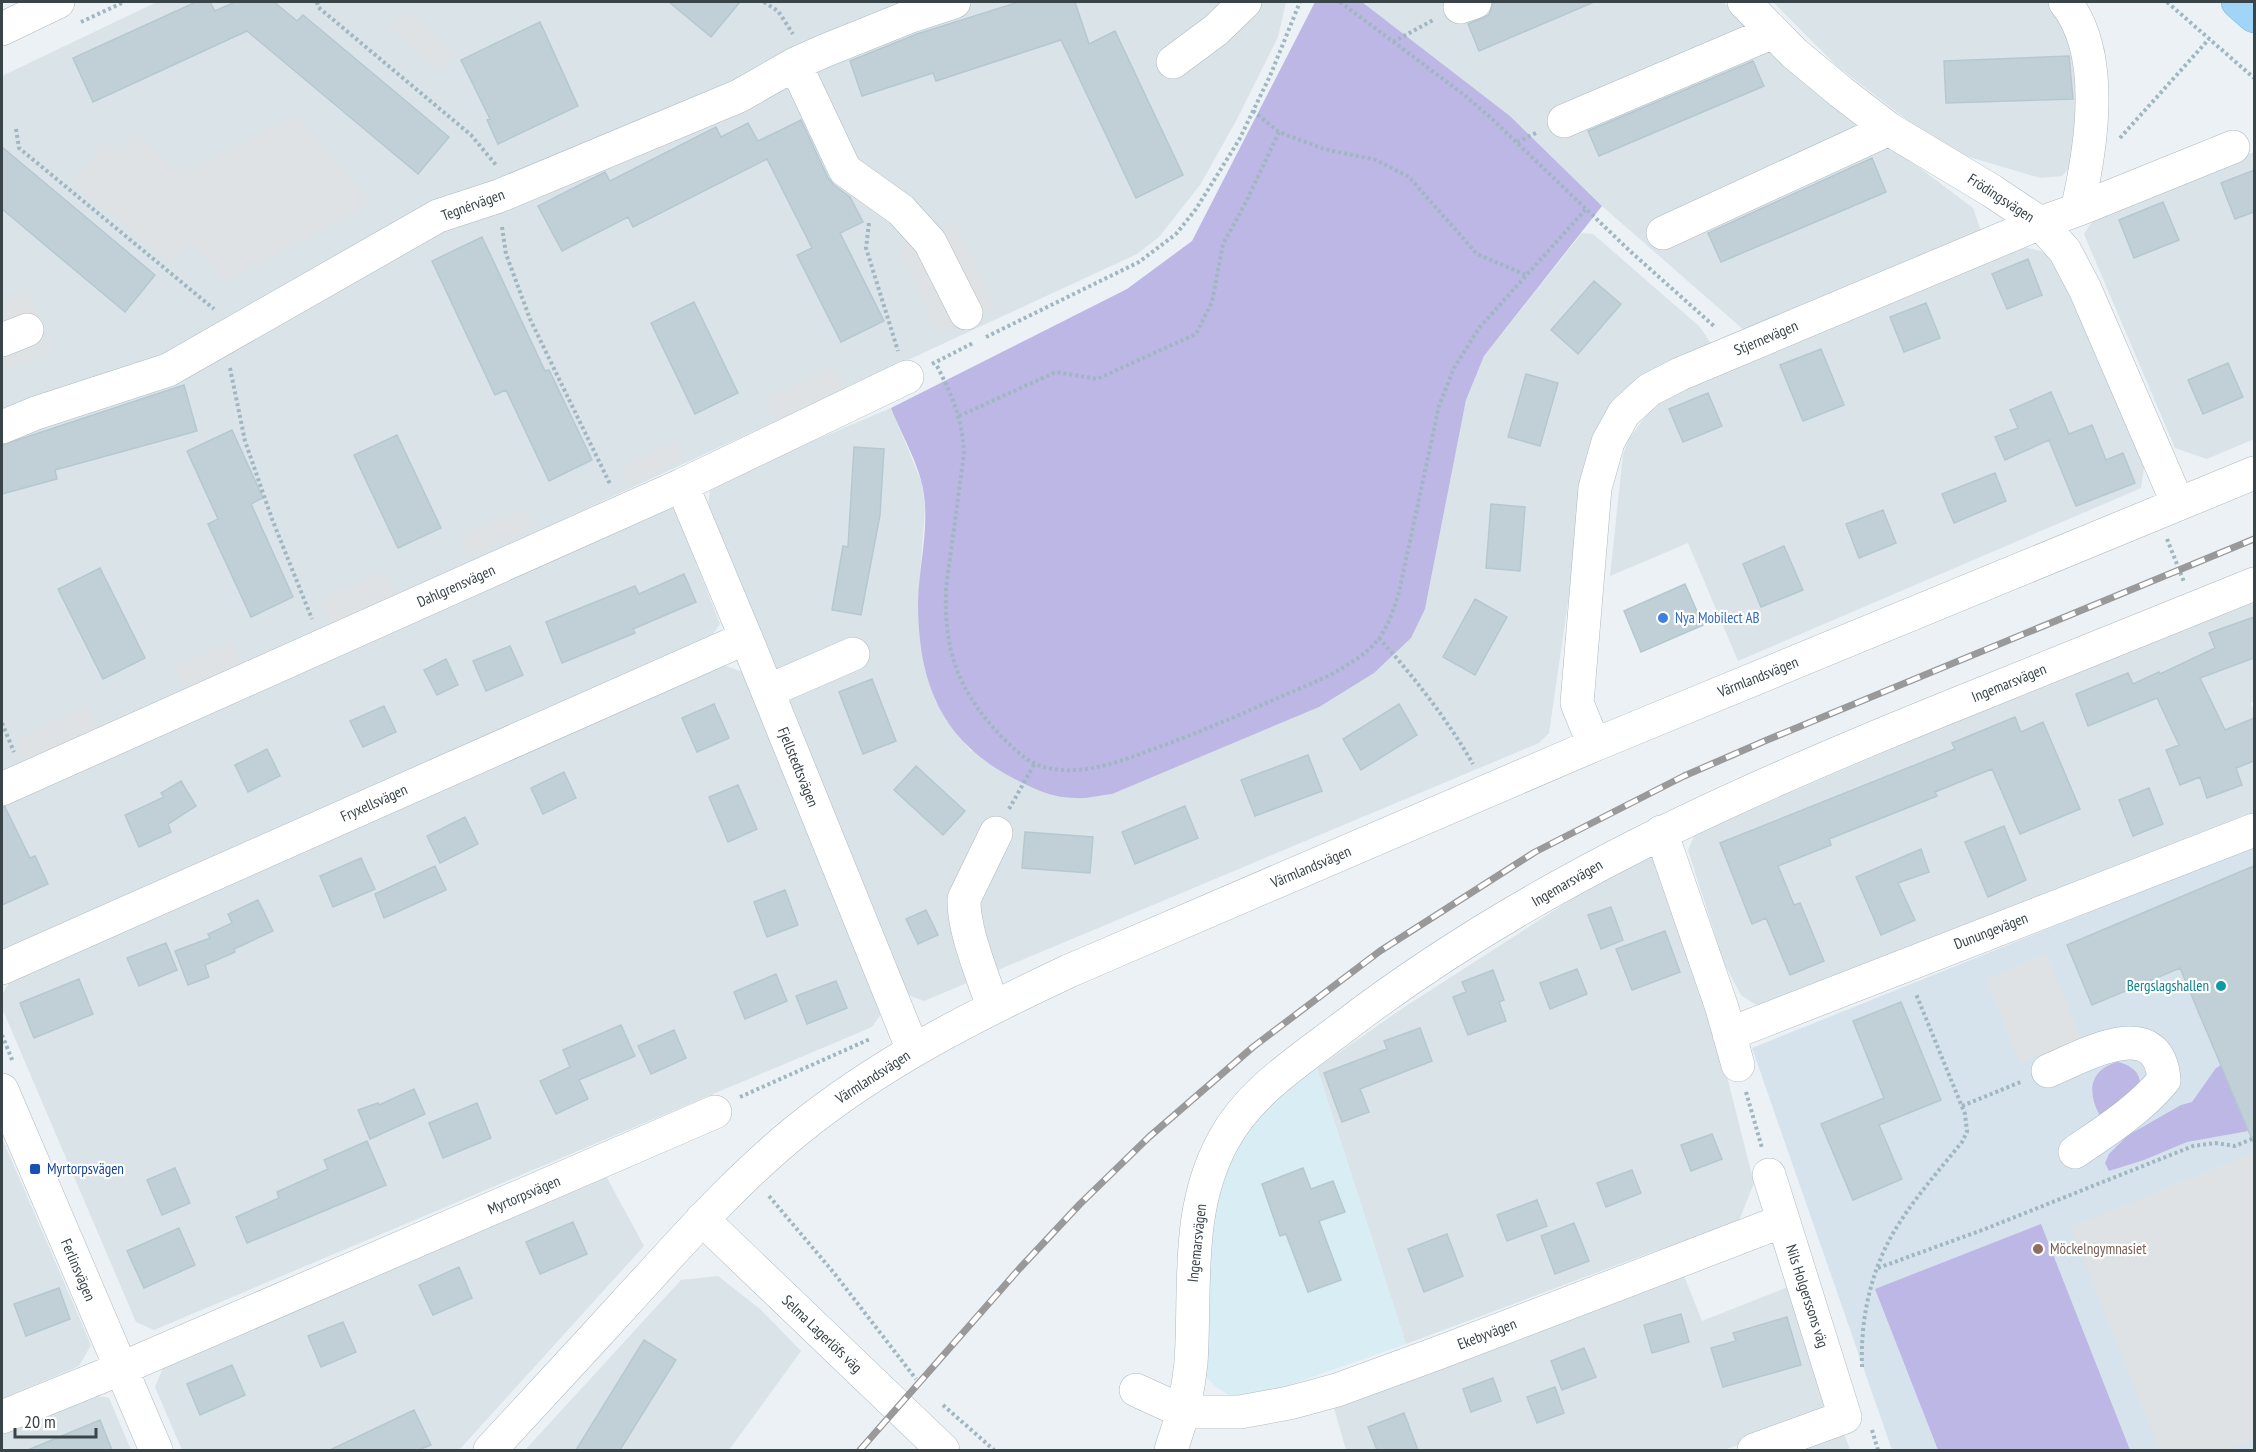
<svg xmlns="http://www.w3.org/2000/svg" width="2256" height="1452" font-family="'PT Sans Narrow',sans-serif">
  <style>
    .residential { fill: #dae3e8 }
    .commercial { fill: #d8edf4 }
    .education { fill: #d6e3ed }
    .green { fill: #bdb7e6 }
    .parking { fill: #dfe2e4 }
    .building { fill: #c1d0d6; stroke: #b5c8d0; stroke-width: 1.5 }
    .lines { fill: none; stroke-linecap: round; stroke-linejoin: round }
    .minor-casing { stroke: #aebac0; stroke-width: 34 }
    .major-casing { stroke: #70b3dd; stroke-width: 34 }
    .path { stroke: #a0b6c1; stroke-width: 4; stroke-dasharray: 3 3; stroke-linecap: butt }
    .minor { stroke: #fff; stroke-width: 33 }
    .major { stroke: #a0d5f8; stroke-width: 33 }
    .rail-casing { stroke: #999; stroke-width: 7 }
    .rail { stroke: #fff; stroke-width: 4.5; stroke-dasharray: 14; stroke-linecap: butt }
    .shop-dot { fill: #3f7fe0; stroke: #fff; stroke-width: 2 }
    .culture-dot { fill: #0f9aa8; stroke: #fff; stroke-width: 2 }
    .transit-dot { fill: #1a4fb4; stroke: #fff; stroke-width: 2 }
    .education-dot { fill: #8d6e63; stroke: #fff; stroke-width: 2 }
    .labels { text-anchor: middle; stroke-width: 4.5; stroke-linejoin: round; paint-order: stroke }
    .street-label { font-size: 15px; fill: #394448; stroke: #fff }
    .shop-label { font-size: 15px; fill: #366cbe; stroke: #fff; text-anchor: start }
    .culture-label { font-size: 15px; fill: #0d838f; stroke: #fff; text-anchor: end }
    .transit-label { font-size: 15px; fill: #164399; stroke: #fff; text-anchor: start }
    .education-label { font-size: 15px; fill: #785e54; stroke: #fff; text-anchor: start }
  </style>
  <rect width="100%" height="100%" fill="#ebf1f5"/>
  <path class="residential" d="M157,2H1286L1278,37L1236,121L1200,185L1159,237L1137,254L417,587L2,773V76Z
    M1362,2H1723L1807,83L1973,208L1982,234L1745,331L1602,206L1510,116Z
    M1773,2H2082L2093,19L2105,50L2104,131L2062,176L2040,178L1946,150L1837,66Z
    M2254,152V439L2207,459L2175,448L2084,234L2099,212Z
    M1582,233L1593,234L1700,327L1712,345L1627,387L1615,398L1592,437L1549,733L1539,743L924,1001L911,996L897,984L708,506L710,490L723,479L891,408L922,483L925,509L918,602L921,641L927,672L935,700L947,721L971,751L1425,609L1466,400L1484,356Z
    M2020,246L2053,254L2145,461L2141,488L1738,661L1688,543L1610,576L1623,455L1629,439L1644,418L1662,399Z
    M657,502L675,509L720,624L713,634L2,951V805Z
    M2254,601V701L2251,703L2254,712V813L1776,1002L1756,1005L1741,995L1724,963L1688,850L1695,834L1947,725Z
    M723,665L743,672L881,1014L872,1027L154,1330L136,1322L2,1008V995L11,980Z
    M1654,856L1710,1010L1754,1183L1738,1223L1644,1255L1406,1344L1317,1068L1403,1008L1620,868Z
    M2,1138L91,1345L79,1366L2,1399Z
    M606,1176L644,1246L459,1450H182L155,1387L165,1363Z
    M718,1276L760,1309L801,1351L729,1450H525L681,1280Z
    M1684,1276L1702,1321L1788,1287L1833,1411L1724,1450H1346L1333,1405Z
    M87,1394L109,1398L131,1450H2V1431Z
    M1844,1434L1850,1450H1799Z"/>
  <path class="commercial" d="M1317,1068L1406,1344L1255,1397L1237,1399L1217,1388L1206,1377L1208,1235L1222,1182L1234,1151L1271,1104Z"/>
  <path class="education" d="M2254,846V1450H1892L1752,1048Z"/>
  <path class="green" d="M1315,2H1362L1510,116L1602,206L1484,356L1466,400L1425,609L1411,638L1374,673L1319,707L1112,794C1100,795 1087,799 1075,798C1051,798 1032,788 1011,777C940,739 918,681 918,602C919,563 931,523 922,484C917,461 900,431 891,408L1127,289L1192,241Z
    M2117,1062C2131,1064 2148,1077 2135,1092C2127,1102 2113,1109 2103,1116L2099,1114C2087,1091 2090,1070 2117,1062Z
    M2221,1065L2248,1114L2254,1130L2187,1142L2144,1160L2109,1171L2105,1163L2109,1154L2127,1136L2181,1105L2192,1102L2216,1068Z
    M2041,1224L2130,1450H1938L1875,1289Z"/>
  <path class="parking" d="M406,10L455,54L439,71L390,27Z
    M295,115L371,203L225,282L190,241L171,263L72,182L103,145L121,151L134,134L184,173Z
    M956,222L994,306L937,332L899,248Z
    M28,290L52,351L2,372V301Z
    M833,367L843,388L775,420L765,398Z
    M675,441L684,460L629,485L620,467Z
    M525,508L534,528L468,557L459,537Z
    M385,570L396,594L330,624L320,601Z
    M232,642L241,663L183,687L174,667Z
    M87,706L97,727L26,760L16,739Z
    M2046,954L2081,1038L2020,1063L1986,979Z
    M2254,1152V1439L2226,1450H2160L2071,1227Z"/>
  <path class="building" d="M196,2H210L215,11L235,2H274L297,21L303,15L449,137L418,174L247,31L93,102L73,58Z
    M669,2H740L711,37Z
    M1019,2H1075L1089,44L1115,31L1183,175L1136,198L1061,40L936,81L933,73L862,96L850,61L917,34Z
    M1493,2H1594L1479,51L1468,24L1489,15Z
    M540,22L578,106L498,144L487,120L490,119L461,60Z
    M2069,56L2073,99L1946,103L1944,61Z
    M1753,61L1764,86L1599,156L1588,131Z
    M801,120L828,178L834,185L850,197L863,222L840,233L884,321L841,342L797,255L812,248L767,159L633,227L628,217L562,251L538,206L605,172L610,181L716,127L721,137L748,123L758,141Z
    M2,147L155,275L125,312L2,209Z
    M1872,158L1886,192L1721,262L1708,233Z
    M2254,170V212L2235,219L2221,183Z
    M2163,202L2179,240L2134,258L2119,220Z
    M482,237L545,371L549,370L592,460L549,481L506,390L495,395L432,261Z
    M2028,259L2042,295L2007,309L1992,274Z
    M1594,281L1621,304L1578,354L1551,330Z
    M694,302L738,393L695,414L651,323Z
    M1926,303L1940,338L1904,352L1890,317Z
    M1821,349L1844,405L1803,421L1780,365Z
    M2228,363L2243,397L2203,414L2188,380Z
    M1526,374L1558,383L1540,446L1508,437Z
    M184,385L197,431L55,470L57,479L2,494V445Z
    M2051,392L2069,434L2092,425L2106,460L2123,453L2135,483L2076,506L2049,440L2005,460L1995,437L2018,428L2010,410Z
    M1708,393L1722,426L1683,442L1669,409Z
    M232,430L263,498L251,504L293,597L251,617L208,524L218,519L187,451Z
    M397,435L441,528L398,548L354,455Z
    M854,447L884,449L880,515L861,615L832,610L843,546L848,547Z
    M1995,473L2006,501L1954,523L1942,494Z
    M1491,504L1525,507L1520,571L1486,568Z
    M1883,510L1896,543L1859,558L1846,524Z
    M1784,546L1803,590L1761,607L1743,564Z
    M100,568L145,658L103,679L58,589Z
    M684,574L696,602L633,629L635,633L562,663L546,622L635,586L639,594Z
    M1685,584L1703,625L1641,652L1624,611Z
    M1475,599L1507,617L1475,675L1443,657Z
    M2254,617V658L2200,678L2225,730L2254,718V761L2236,768L2242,785L2207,798L2200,777L2180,785L2166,750L2179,745L2157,698L2088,726L2076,694L2128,673L2133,684L2159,672L2160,674L2215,648L2209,633Z
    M510,646L523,675L486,691L473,661Z
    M446,659L458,685L437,695L424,670Z
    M872,679L896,741L863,754L839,692Z
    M714,704L729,738L697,752L682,718Z
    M1399,704L1417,735L1361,770L1343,739Z
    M384,706L396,732L363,747L350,721Z
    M2015,717L2021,732L2043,722L2080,809L2020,834L1992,769L1935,792L1937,796L1829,839L1831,845L1778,866L1794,905L1800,903L1824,961L1790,975L1766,918L1752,924L1720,843L1955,749L1952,743Z
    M267,749L280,776L248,792L235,765Z
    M1308,755L1322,791L1255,816L1241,780Z
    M916,766L965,811L943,835L894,790Z
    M564,772L576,798L543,814L531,788Z
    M181,781L196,806L168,824L171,832L139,847L125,815L164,797L161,793Z
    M738,785L757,829L728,842L709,797Z
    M2149,788L2163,824L2133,836L2119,800Z
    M1185,806L1198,838L1135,864L1122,832Z
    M2,807H5L30,858L35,856L48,884L2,905Z
    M465,817L478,844L440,863L427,836Z
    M2004,826L2026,880L1988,897L1965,842Z
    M1025,832L1093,837L1090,873L1022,868Z
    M1921,849L1929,872L1898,883L1915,920L1881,935L1856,877Z
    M361,858L375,889L333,907L320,876Z
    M435,866L446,890L384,918L375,894Z
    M2254,866V1144L2180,968L2092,1005L2067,945Z
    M785,890L798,925L767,937L754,902Z
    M258,900L273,931L234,949L235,952L205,965L209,977L188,985L175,951L210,938L208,934L232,923L228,914Z
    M1611,907L1623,940L1601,949L1588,915Z
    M926,910L938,935L918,944L906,919Z
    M1665,931L1680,972L1632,990L1616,949Z
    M166,943L177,970L139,986L127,958Z
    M1577,969L1587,994L1550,1009L1540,983Z
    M1493,970L1504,1000L1499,1002L1506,1021L1468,1035L1453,997L1466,992L1462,982Z
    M776,974L787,1001L745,1019L734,992Z
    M79,979L93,1014L34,1038L20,1003Z
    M836,981L847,1008L807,1024L796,996Z
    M1901,1002L1941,1100L1879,1125L1902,1179L1853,1200L1821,1124L1884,1098L1853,1021Z
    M621,1025L635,1056L579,1080L588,1099L556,1114L540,1081L570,1067L563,1050Z
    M1420,1028L1432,1061L1360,1089L1369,1112L1342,1122L1324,1073L1387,1049L1384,1041Z
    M674,1030L686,1058L651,1074L638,1046Z
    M414,1089L425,1114L370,1139L358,1110L378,1103L379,1105Z
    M477,1103L491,1138L443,1158L429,1123Z
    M1712,1134L1722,1159L1691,1171L1681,1145Z
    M367,1141L386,1185L247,1243L236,1217L279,1198L277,1192L328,1169L324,1160Z
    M175,1168L190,1203L162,1215L147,1180Z
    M1303,1168L1311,1189L1333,1181L1345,1212L1319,1221L1341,1280L1308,1292L1286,1234L1280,1236L1262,1184Z
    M1632,1170L1641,1193L1606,1207L1597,1183Z
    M1537,1200L1547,1226L1507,1241L1497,1215Z
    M573,1222L587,1254L540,1274L526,1242Z
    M1574,1223L1589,1261L1555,1274L1541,1236Z
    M179,1228L195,1265L144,1288L127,1251Z
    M1447,1234L1463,1276L1424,1292L1408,1249Z
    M459,1267L472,1298L433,1315L419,1285Z
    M59,1288L70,1319L26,1336L14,1304Z
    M1681,1314L1689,1342L1652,1353L1644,1325Z
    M1787,1317L1801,1365L1723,1387L1711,1348L1736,1341L1733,1333Z
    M343,1322L356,1352L321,1367L308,1336Z
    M644,1340L676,1360L620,1450H576Z
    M1584,1348L1596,1377L1562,1390L1551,1361Z
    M232,1365L245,1395L200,1415L187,1384Z
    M1493,1378L1501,1401L1471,1412L1463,1389Z
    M1555,1387L1564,1413L1537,1423L1527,1397Z
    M414,1410L431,1445L418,1450H330Z
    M1404,1413L1418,1450H1377L1368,1427Z
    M100,1420L112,1450H28Z"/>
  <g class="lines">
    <defs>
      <path id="minor" d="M1744,2L1794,53L1841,92L1889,129L1992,191L2040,223L2065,251L2085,289L2178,504
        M2065,2C2107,54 2091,150 2077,210
        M1460,7L1475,2
        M2,29L58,2
        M1173,62L1216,30L1245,2
        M795,64L845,170L901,210L930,242L966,313
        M1564,121L1773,32
        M1663,233L1889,129
        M2,340L27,330
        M2,427L36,413L168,370L438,216L499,196L739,96L795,64L824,51L911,16L954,2
        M682,485L746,638L913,1050
        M768,691L853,654
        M1594,745L1577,703L1595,488L1608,442L1624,413L1649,390L1680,374L2040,223L2077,210L2233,147
        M2,789L682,485L907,377
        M1661,832L1722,1008L1738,1065
        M2,968L746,638
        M993,1007C983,976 963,930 964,899L996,833
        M1729,1034L2254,830
        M2048,1071C2083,1056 2159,1012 2164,1080C2139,1110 2107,1130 2075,1152
        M2,1090L156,1450
        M702,1219L943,1450
        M1136,1390L1184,1412H1240L1289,1403L1337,1390L1438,1353L1783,1221
        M2,1417L120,1369L715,1112
        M490,1450C540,1396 591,1341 641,1286C690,1232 739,1178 795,1132C878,1064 973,1016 1069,971L1594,745L2254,473
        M1171,1450C1181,1422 1188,1393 1191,1363C1196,1287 1185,1211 1223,1141C1249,1092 1299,1061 1342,1028C1528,885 1738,792 1954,705C2054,665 2154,624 2254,584
        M1754,1450L1845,1417L1769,1175"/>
      <path id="major" d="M2238,2L2254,16"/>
    </defs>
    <use href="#minor" class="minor-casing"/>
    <use href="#major" class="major-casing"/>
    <path class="path" d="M317,2L318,7L471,135L496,165
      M764,2L778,11L793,34
      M1340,2L1463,94L1490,117L1631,252L1715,327
      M2167,2L2254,78
      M81,22L124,2
      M1393,42L1435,19
      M1253,111L1279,132L1324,149L1376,160L1409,177L1477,254L1526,275
      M16,129L19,148L214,309
      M2120,138L2209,39
      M1517,142L1538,132
      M869,223L866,248L898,351
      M502,227L506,254L530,319L610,484
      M986,337L1139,262L1176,234L1196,209L1239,140L1270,76L1300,2
      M932,364L973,343
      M937,366C952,395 963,421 964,454L946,588C944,650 957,689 1000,735C1014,749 1028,764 1048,768C1066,772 1085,770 1102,766C1123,761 1142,753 1162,746C1199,732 1235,717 1271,701C1304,686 1340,674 1367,651C1386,635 1392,614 1399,592L1439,406L1454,368L1479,328L1586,209
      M230,368L245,441L272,519L312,619
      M959,416L1056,372L1097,379L1196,334L1212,302L1223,244L1244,206L1279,132
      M2167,539L2184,582
      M1379,638C1414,677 1447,719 1473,764
      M2,723L14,752
      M1009,809L1035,763
      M2,1035L13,1062
      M1746,1092L1762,1148
      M740,1097L870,1039
      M1962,1106L2023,1081
      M769,1196L834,1273L916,1379
      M1878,1268L1985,1229L2193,1146L2215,1143L2235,1146L2254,1138
      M1862,1367C1860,1317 1872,1264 1900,1222C1918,1194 1941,1168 1962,1142L1967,1132L1965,1114L1916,994
      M943,1405L994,1450
      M1872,1430L1878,1450"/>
    <use href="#minor" class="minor"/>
    <use href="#major" class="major"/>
    <defs>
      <path id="rail" d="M860,1450L1020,1268L1080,1204L1149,1137L1253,1047L1380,951L1535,852L1684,776L1767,740L2254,539"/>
    </defs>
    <use href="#rail" class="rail-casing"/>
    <use href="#rail" class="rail"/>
  </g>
  <circle class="shop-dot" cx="1663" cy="618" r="6"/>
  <circle class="culture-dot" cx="2221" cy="986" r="6"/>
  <rect class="transit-dot" x="29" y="1163" width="12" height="12" rx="3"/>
  <circle class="education-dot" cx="2038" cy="1249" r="6"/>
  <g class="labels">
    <g class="street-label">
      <text transform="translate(2001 198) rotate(33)" y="5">Frödingsvägen</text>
      <text transform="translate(473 205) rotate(-20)" y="5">Tegnérvägen</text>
      <text transform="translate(1766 338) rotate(-23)" y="5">Stjernevägen</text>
      <text transform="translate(456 586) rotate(-24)" y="5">Dahlgrensvägen</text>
      <text transform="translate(1758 677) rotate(-22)" y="5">Värmlandsvägen</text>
      <text transform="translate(2009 683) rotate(-22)" y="5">Ingemarsvägen</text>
      <text transform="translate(798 767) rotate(68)" y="5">Fjellstedtsvägen</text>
      <text transform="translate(374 803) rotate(-24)" y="5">Fryxellsvägen</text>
      <text transform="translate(1311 867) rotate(-23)" y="5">Värmlandsvägen</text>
      <text transform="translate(1567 883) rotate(-30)" y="5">Ingemarsvägen</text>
      <text transform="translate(1991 931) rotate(-21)" y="5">Dunungevägen</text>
      <text transform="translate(873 1077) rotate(-33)" y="5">Värmlandsvägen</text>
      <text transform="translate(524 1195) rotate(-23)" y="5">Myrtorpsvägen</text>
      <text transform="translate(1197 1243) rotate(-84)" y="5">Ingemarsvägen</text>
      <text transform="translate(78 1270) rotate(67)" y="5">Ferlinsvägen</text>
      <text transform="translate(1807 1296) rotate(72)" y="5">Nils Holgerssons väg</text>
      <text transform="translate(822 1334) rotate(44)" y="5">Selma Lagerlöfs väg</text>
      <text transform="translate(1487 1334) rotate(-21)" y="5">Ekebyvägen</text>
    </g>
    <g class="shop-label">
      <text x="1675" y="623">Nya Mobilect AB</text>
    </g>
    <g class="culture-label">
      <text x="2209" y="991">Bergslagshallen</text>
    </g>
    <g class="transit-label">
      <text x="47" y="1174">Myrtorpsvägen</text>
    </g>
    <g class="education-label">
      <text x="2050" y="1254">Möckelngymnasiet</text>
    </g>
  </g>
  <rect width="2256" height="1452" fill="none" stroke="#394448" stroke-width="6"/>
  <path d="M15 1428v9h81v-9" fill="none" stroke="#394448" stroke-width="3"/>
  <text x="24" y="1428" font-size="18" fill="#394448" stroke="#ffffff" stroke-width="4.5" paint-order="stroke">20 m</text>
</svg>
